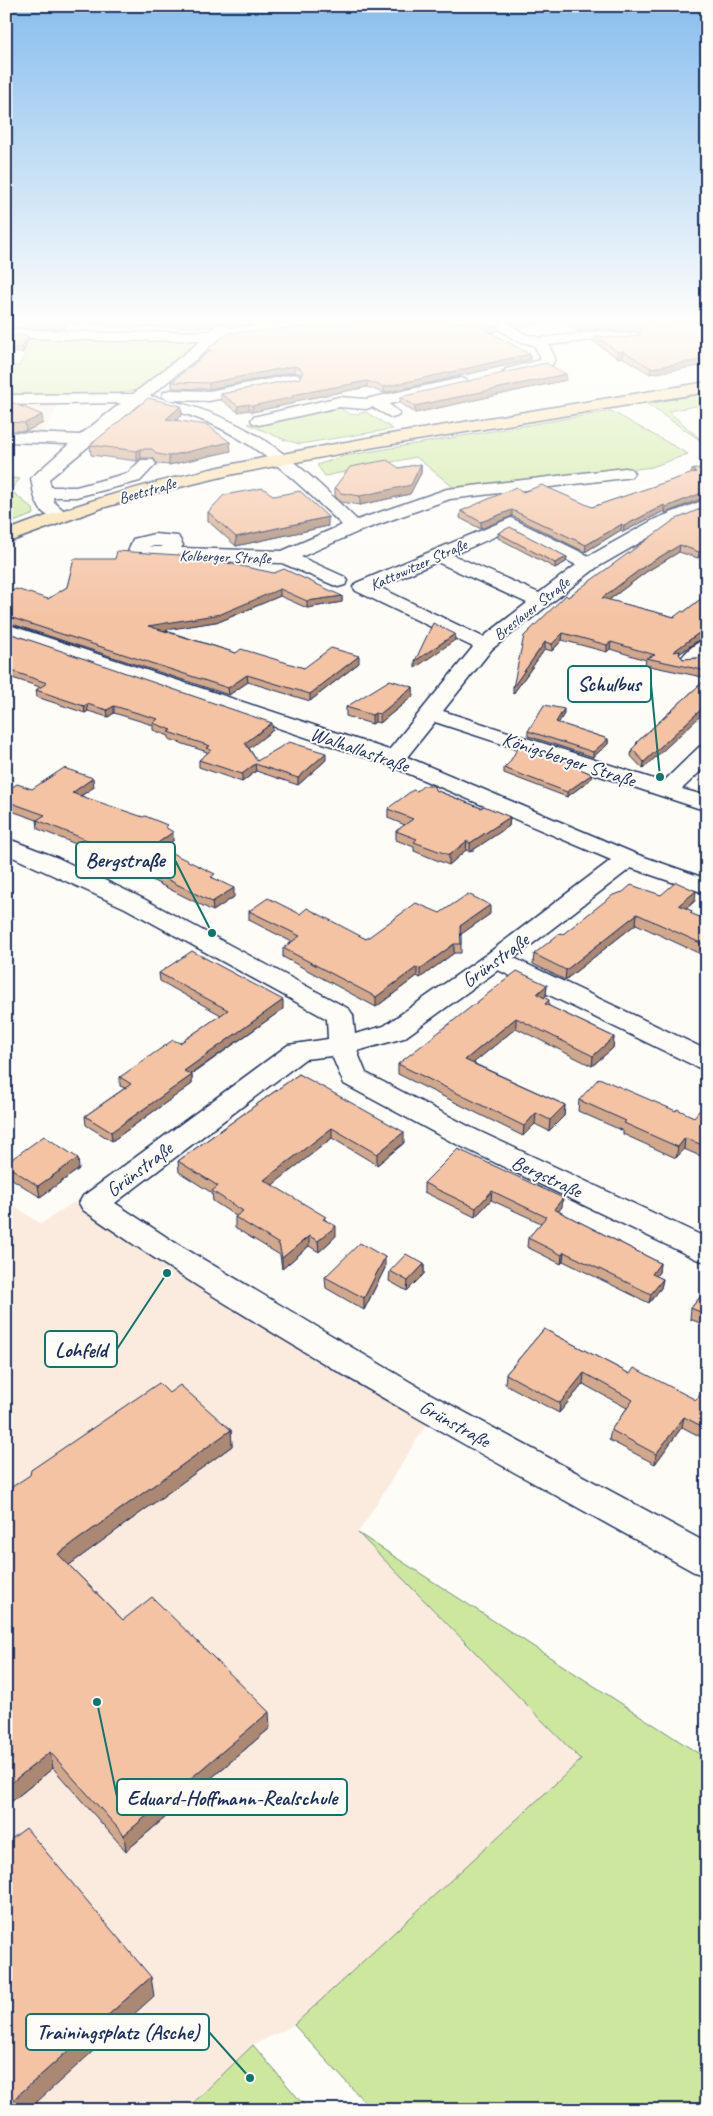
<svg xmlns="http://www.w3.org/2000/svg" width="713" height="2116" font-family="Caveat,sans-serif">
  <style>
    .built { fill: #faebde }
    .green { fill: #cde89e; stroke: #748c7e }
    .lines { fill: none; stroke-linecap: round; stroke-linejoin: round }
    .minor-casing { stroke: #1b2f5e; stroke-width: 3 }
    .major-casing { stroke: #1b2f5e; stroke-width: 3 }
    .minor { fill: #fdfcf7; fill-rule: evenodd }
    .major { fill: #f9deab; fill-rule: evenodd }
    .wall { fill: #d2a88d; stroke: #1b2f5e }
    .shaded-wall { fill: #ab8873; stroke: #1b2f5e }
    .building { fill: #f4c3a4; stroke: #1b2f5e }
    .labels { text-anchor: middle; stroke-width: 4; stroke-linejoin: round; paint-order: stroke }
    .far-street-label { font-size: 16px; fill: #1b2f5e; stroke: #fdfcf7 }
    .street-label { font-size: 20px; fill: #1b2f5e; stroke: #fdfcf7 }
    .leader { fill: none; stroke: #0f766e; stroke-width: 2 }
    .callout-dot { fill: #0f766e; stroke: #fdfcf7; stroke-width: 2 }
    .callout { fill: #fdfcf7; stroke: #0f766e; stroke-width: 2 }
    .callout-label { font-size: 21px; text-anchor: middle; font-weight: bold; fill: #1b2f5e }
  </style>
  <rect width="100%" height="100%" fill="#fdfcf7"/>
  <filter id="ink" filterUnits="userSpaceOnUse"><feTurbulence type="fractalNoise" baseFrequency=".02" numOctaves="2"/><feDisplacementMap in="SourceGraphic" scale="10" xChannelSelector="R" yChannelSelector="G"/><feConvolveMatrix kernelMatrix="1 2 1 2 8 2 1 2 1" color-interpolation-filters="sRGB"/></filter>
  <g filter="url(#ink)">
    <path class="built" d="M6,403H59L43,436L6,435Z
      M6,1200L41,1224L74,1202L428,1422L358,1533L582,1760L294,2025L253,2045L186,2110H6Z"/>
    <path class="green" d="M33,339L189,340L193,342V346L137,390L120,393L119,395L6,396V383L13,369H6V366H19Z
      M707,393V404L668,411L707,445L647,404Z
      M335,405L351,415L366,412L393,429L300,444L285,440L248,424Z
      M611,411L688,454L652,467L458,491L416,457L325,476L317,465L344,456Z
      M6,477L20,479L10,490L33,509L34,514L6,525Z
      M358,1533L707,1759V2110H372L294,2025L581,1760Z
      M253,2045L308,2110H186Z"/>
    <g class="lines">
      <defs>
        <path id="minor" d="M308,322H375L373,325L368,326L234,335L219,339L210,348L150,396C247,415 288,453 357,520L447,489L625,468L631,469L634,473L631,477L625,478L450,499L360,531L301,557L345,577L348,581L345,585L338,587L282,563L165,560L130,556L128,552L133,539L154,534L178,536L183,545L181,548L282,551L342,525C280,465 230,416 140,404L49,479L51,487H76L128,473L141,460H153L156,464L140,481L76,497H53L54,502L70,516L67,520C57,522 42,515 38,505C33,496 33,487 31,478L69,444L6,442V432L80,435L121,403L6,405V395L133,394L202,340L113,341L6,337V329L113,333L210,331C216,325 218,323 226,325L228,328ZM154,546H163L161,547H148Z
          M488,322H505L527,335L541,338L601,331L622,334L633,332L638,333L640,336L638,339L622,342L601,339L549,345C552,355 559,356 551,366L511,377L506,375L503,372L506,369L540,360V356L534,345L517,341Z
          M294,374L300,376L302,379L300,382L209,401L170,400L164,398L162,395L164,392L170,390L209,391Z
          M461,378L467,380L469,383L467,386L389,404L400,413L398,416L392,418L372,407L366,409L339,407L259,425L253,423L251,420L253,417L339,397L366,399Z
          M707,499V510L667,527L596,568L492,649L443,711L663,782L699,747L707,745V765L682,789L707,796V811L435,722L407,757L636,854L707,879V894L631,868L514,958L707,1050V1070L697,1067L498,970L404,1038L357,1051L366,1073L472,1128L707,1238V1262L696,1259L452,1142L344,1084L332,1056L305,1059L115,1203L174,1242L427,1392L707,1543V1576L694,1572C487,1457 278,1345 83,1210L79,1203L83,1196L288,1045L328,1039L327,1019L125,908L6,854V838L58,858L142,898L349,1009L353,1015L355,1034L384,1026L487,954L611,860L386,764L6,637V624L389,750L473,647L356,591L353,587L356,583L511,518L589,556L655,519ZM510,530L576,565L539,593L453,555ZM437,562L527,603L483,637L379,587Z
          M707,639V656C699,663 694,667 683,664L680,660C686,651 696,642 707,639Z"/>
        <path id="major" d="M707,382V392L375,447L234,474L147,495L102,508L6,543V531C132,481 264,456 397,433C500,416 604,399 707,382Z"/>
      </defs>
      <use href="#minor" class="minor-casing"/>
      <use href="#major" class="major-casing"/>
      <use href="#minor" class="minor"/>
      <use href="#major" class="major"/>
    </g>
    <path class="wall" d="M7,322H288L229,326L226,323L221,322L211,327H109V325L66,324L64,328L54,329L8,327Z
      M508,322H550L518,328Z
      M565,322H707L650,374L622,357L618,358L594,342L595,336L622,338L639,335L640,334L638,331L622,332L601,329L579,332Z
      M498,331L490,333L530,354V360L384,393L367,387L295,401V403L252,412L249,410L238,412L221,400V394L300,378L302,375L301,374L294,372L209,389L172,388V382L207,354L206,350Z
      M6,335L28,336L29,340L23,353L6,352Z
      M566,374V380L415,413L400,403V397Z
      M6,400L43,423L26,431H6Z
      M181,406L182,415L176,420L231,451L169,465L158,464L153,458H141L137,461L91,455L90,445Z
      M421,464V473L410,494L360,505L341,502L335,496V487L399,468Z
      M707,466V498L665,513L664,511L623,532L621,530L585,552L512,516L481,529L460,518L461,511L523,492L592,507L691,474L692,470Z
      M274,496L328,526L236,546L208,521V512Z
      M707,506V553L698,558L679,552L646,572L609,600L674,617L684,612L707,594V634L679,654L683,659L698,658L707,652V678L645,665L646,660L610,649L607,652L562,640L552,651L545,649L513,694L568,597Z
      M498,533L567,557L566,562L555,568L498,538Z
      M74,559L342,596V602L307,608L280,596L221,621L163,630L236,653L304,668L359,663L310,701L248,682L229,695L6,622V594L48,599L67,587Z
      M6,632L273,730L249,748L257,761L326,760L298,785L256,771L242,782L199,767V760L207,754V752L169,739V736L153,730V725L114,713L108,717L88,711L85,713L37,697L36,690L40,687L6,676Z
      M707,678L643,769L631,756L632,749L636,745L637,742Z
      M413,687V696L380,723L375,722L372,724L346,716V707Z
      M564,714L558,723L608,739V744L593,757L528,736V731Z
      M578,765L577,768L592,774L591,779L567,797L504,773V768Z
      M94,787L81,796L167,829L173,841L162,849L215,879L234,897L213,911L114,861L91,852V850L38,829L37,820L6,809V791Z
      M435,790L481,808L510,817L509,826L470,852L466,850L449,865L414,851V847L396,840V831L405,825L388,818V809L417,791Z
      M661,895L695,901L686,909L692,911L691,914L707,920V957L636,924L565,980L533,964L534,954L563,934Z
      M249,911L300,914L366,939L440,913L490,914L461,934V953H454L420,978L417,976L376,1007L283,957V948L292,942L249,920Z
      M159,973L283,1009L191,1075H192V1084L112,1141L86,1125L85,1116L125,1088L120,1086V1077L180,1043L221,1015L160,981Z
      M547,985L546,996L544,997L549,1006L614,1037L613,1048L592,1066L516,1028L473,1063L565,1105L564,1116L549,1131L535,1124L523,1136L398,1074V1064Z
      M299,1074L404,1143L377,1165L332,1138L272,1185L326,1220L336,1236L319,1252L309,1246L282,1269L280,1255L235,1228V1217L236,1216L213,1201L212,1193L179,1172L178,1161Z
      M579,1100L676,1111L694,1117L707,1108V1156L705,1158L684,1149L676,1158L623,1134V1131L578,1111Z
      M458,1149L562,1207L558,1211L660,1263L659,1272L656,1276L663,1279L661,1288L649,1303L563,1261L561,1264L527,1247L528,1238L541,1223L491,1200L475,1217L424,1192V1183Z
      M6,1163L79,1169L40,1197L6,1175Z
      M424,1264V1274L407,1291L389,1281L390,1271Z
      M385,1268L364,1310L326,1288L325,1277Z
      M707,1289V1326L690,1319L691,1308Z
      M544,1329L630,1374L696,1400L707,1393V1440L682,1427L655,1464L609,1440L611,1430L627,1408L583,1384L559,1413L505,1384L506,1374Z
      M169,1393L231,1430L232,1446L69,1565L123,1620L270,1728L126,1851L53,1768L6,1806V1491Z"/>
    <path class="shaded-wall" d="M66,322V324L64,328L54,329V323Z
      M211,322H221L211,327Z
      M229,322H288L229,326Z
      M518,322H550L518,328Z
      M601,323V329L579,332L580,326Z
      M499,325L498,331L482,334V328Z
      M28,336L29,340L23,353L22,348Z
      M623,351L622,357L618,358V352Z
      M530,354V360L384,393V387Z
      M707,359V365L650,374L651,368Z
      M294,366V372L209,389V383Z
      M566,374V380L415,413V406Z
      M367,381V387L295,401V403L252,412V406L292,395Z
      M249,404V410L238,412V406Z
      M181,406L182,415L167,428L166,419Z
      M42,415L43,423L26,431L25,423Z
      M230,442L231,451L169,465V456Z
      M140,449L141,458L137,461V451Z
      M421,464V473L410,494L360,505V496Z
      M707,491L706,497L665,513L666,507Z
      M664,505V511L623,532L624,526Z
      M512,510V516L481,529V522Z
      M328,517V526L236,546V537Z
      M622,524L621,530L585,552L586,545Z
      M680,545L679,552L646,572L602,605V598L646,565Z
      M707,547V553L698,558L699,552Z
      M567,557L566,562L555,568V563Z
      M280,589V596L221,621L148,633V626Z
      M342,596V602L307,608V601Z
      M707,627V634L672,659L673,652Z
      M563,633L562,640L552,651V644Z
      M455,634V640L415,668V661Z
      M545,642V649L513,694V687Z
      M611,642L610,649L607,652V645Z
      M359,656V663L310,701V694Z
      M247,675L248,682L229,695L228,688Z
      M413,687V696L380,723V714Z
      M87,704L88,711L85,713L84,706Z
      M707,704V710L643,769L644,762Z
      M114,706V713L108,717L107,710Z
      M564,709V714L556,727V722Z
      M375,713V722L372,724V715Z
      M272,723L273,730L246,751L245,743Z
      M608,739V744L593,757V752Z
      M326,753V760L298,785V778Z
      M255,764L256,771L242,782V774Z
      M592,774L591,779L567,797V792Z
      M93,778L94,787L73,801L72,793Z
      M510,817L509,826L470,852V843Z
      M173,832V841L155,853V845Z
      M467,841L466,850L449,865V855Z
      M234,888V897L213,911L212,902Z
      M696,891L695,901L677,915L679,905Z
      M490,905V914L460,935V926Z
      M637,914L636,924L565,980L566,970Z
      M454,944V953L420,978V969Z
      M417,967V976L376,1007V997Z
      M547,985L546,996L536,1004L537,994Z
      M283,1000V1009L184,1079V1071Z
      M549,1000L548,1011L545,1004Z
      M516,1018V1028L465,1070V1060Z
      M614,1037L613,1048L592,1066L593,1056Z
      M192,1075V1084L112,1141L111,1132Z
      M565,1105L564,1116L549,1131L550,1120Z
      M536,1113L535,1124L523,1136L524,1126Z
      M332,1128V1138L265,1191L264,1180Z
      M404,1132V1143L377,1165V1154Z
      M685,1138L684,1149L676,1158L678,1147Z
      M78,1158L79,1169L40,1197L38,1186Z
      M492,1191L491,1200L475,1217L476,1208Z
      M563,1198L562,1207L553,1218L554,1209Z
      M336,1226V1236L319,1252L318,1241Z
      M309,1236V1246L282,1269V1258Z
      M564,1252L563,1261L561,1264L562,1255Z
      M385,1257V1268L364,1310V1298Z
      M660,1263L659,1272L651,1283L652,1274Z
      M424,1264V1274L407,1291L408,1281Z
      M663,1279L661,1288L649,1303L651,1294Z
      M584,1373L583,1384L559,1413L560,1403Z
      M684,1417L682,1427L655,1464L656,1454Z
      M231,1430L232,1446L61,1571L58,1554Z
      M269,1712L270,1728L126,1851L124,1835Z
      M50,1752L53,1768L6,1806V1787Z
      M151,1977L154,1996L28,2110H6V2106Z"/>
    <path class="building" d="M16,322H63L54,323Z
      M368,322H493L499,325L482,328L530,354L384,387L367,381L292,395L294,397L252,406L249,404L238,406L221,394L300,378L303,372L300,368L294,366L209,383L172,382L211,350H206L228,333Z
      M574,322H707V359L651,368L623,351L618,352L595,336L622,338L639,335L642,331L639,325L622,326L601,323L580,326Z
      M6,335L28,336L22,348H6Z
      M546,363L566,374L415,406L400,397Z
      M148,398L181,406L166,419L207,425L230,442L169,456L157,454L152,449H140L137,451L90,445Z
      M6,400L42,415L25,423L6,422Z
      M387,460L399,468L421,464L411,485L360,496L341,493L335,487L350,467Z
      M707,466V491L666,507L664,505L624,526L622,524L586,545L512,510L481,522L461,511L516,487L523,492L542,485L592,507L696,472L692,470Z
      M263,488L274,496L300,491L328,517L236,537L208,512L224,495Z
      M707,506V547L699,552L680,545L646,565L602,598L674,617L682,611L684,612L707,594V627L673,652L680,651L679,654L683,659L698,658L707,652V671L646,658L655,655L611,642L607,645L563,633L552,644L545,642L513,687L524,636L566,595L568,597L674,520Z
      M510,527L567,557L555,563L498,533Z
      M117,551L194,556L274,573L284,569L342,596L307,601L280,589L221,614L148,626L236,653L241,649L304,668L331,648L359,656L310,694L247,675L228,688L6,616V594L16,589L48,599L67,587L74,559H115Z
      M433,623L455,634L415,661Z
      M6,632L272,723L245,743L257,761L289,742L326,753L298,778L255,764L242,774L199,760L211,750L206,748L210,746L168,732L172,730L153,723L158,719L114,706L107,710L87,704L84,706L36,690L47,683L6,669Z
      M707,678V704L644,762L632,749L638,743L637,742Z
      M390,680L413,687L380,714L375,713L372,715L346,707Z
      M544,705L564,709L556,722L608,739L593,752L528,731Z
      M519,746L578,765L575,767L592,774L567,792L504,768L509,763Z
      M64,768L93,778L72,793L143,817L145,816L167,825L165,827L173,832L155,845L215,874L211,877L234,888L212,902L113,852L90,843L92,842L37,820L45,815L6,801V791L17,784L32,789Z
      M423,786H434L435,790L481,808L484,806L510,817L470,843L467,841L449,855L414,842L417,839L396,831L413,819L388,809L391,806L413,790L417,791Z
      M676,882L696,891L679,905L692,911L690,913L707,920V946L637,914L566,970L534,954L560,933L563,934L613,895L623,892L631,885L661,895Z
      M468,894L490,905L460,926L461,944H454L420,969L417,967L376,997L283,948L300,936L249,911L268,898L300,914L307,908L366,939L416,903L440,913Z
      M192,951L283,1000L184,1071L192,1075L111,1132L85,1116L131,1084L120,1077L173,1040L180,1043L228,1010L159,973Z
      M517,971L547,985L537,994L549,1000L545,1004L614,1037L593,1056L516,1018L465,1060L565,1105L550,1120L536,1113L524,1126L398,1064Z
      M299,1074L404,1132L377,1154L332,1128L264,1180L326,1217L323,1219L336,1226L318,1241L309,1236L282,1258L279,1244L235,1217L243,1211L212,1191L218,1186L178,1161Z
      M599,1078L676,1111L677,1109L694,1117L703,1106L707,1108V1147L685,1138L678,1147L624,1123L626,1121L579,1100Z
      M44,1136L78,1158L38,1186L6,1165V1163Z
      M458,1149L563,1198L554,1209L660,1263L652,1274L663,1279L651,1294L564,1252L562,1255L528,1238L546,1217L492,1191L476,1208L424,1183Z
      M360,1243L385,1257L364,1298L325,1277Z
      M406,1254L424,1264L408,1281L390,1271Z
      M707,1289V1315L691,1308Z
      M544,1329L630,1374L634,1368L696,1400L703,1391L707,1393V1429L684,1417L656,1454L611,1430L633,1400L584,1373L560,1403L506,1374Z
      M159,1383L169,1393L180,1385L231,1430L58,1554L123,1620L152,1597L269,1712L124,1835L50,1752L6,1787V1491L30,1475L31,1470Z
      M26,1828L151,1977L6,2106V1843Z"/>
  </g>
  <linearGradient id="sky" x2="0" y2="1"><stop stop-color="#89beee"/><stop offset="0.52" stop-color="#fefefb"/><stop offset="1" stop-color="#fefefb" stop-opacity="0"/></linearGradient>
  <rect width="713" height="618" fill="url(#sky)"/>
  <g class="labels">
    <g class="far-street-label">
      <text transform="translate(147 490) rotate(-16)" y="6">Beetstraße</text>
      <text transform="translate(225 556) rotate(2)" y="6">Kolberger Straße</text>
      <text transform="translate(418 564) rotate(-24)" y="6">Kattowitzer Straße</text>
      <text transform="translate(531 608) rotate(-38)" y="6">Breslauer Straße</text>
    </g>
    <g class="street-label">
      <text transform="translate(360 749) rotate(19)" y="7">Walhallastraße</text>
      <text transform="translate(569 759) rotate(18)" y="7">Königsberger Straße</text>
      <text transform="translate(495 960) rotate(-36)" y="7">Grünstraße</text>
      <text transform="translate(139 1169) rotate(-37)" y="7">Grünstraße</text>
      <text transform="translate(547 1176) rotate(25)" y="7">Bergstraße</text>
      <text transform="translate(455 1423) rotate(29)" y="7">Grünstraße</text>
    </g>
  </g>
  <path class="leader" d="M660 777L651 684M212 933L175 860M167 1273L117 1349M97 1702L117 1797M250 2078L209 2032"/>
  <g class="callout-dot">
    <circle cx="660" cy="777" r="5"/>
    <circle cx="212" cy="933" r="5"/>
    <circle cx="167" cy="1273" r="5"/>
    <circle cx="97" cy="1702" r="5"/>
    <circle cx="250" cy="2078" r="5"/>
  </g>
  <g class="callout">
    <rect x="568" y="666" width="83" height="36" rx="5"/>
    <rect x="76" y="842" width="99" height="36" rx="5"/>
    <rect x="45" y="1331" width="72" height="36" rx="5"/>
    <rect x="117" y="1779" width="230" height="36" rx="5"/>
    <rect x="26" y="2014" width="183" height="36" rx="5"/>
  </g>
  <g class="callout-label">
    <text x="609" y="691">Schulbus</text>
    <text x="125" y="867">Bergstraße</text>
    <text x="81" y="1357">Lohfeld</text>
    <text x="232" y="1805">Eduard-Hoffmann-Realschule</text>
    <text x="118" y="2039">Trainingsplatz (Asche)</text>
  </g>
  <rect width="713" height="2116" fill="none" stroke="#fdfcf7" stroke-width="25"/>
  <rect x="12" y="12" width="688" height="2091" fill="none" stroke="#1b2f5e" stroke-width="2" filter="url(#ink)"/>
</svg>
